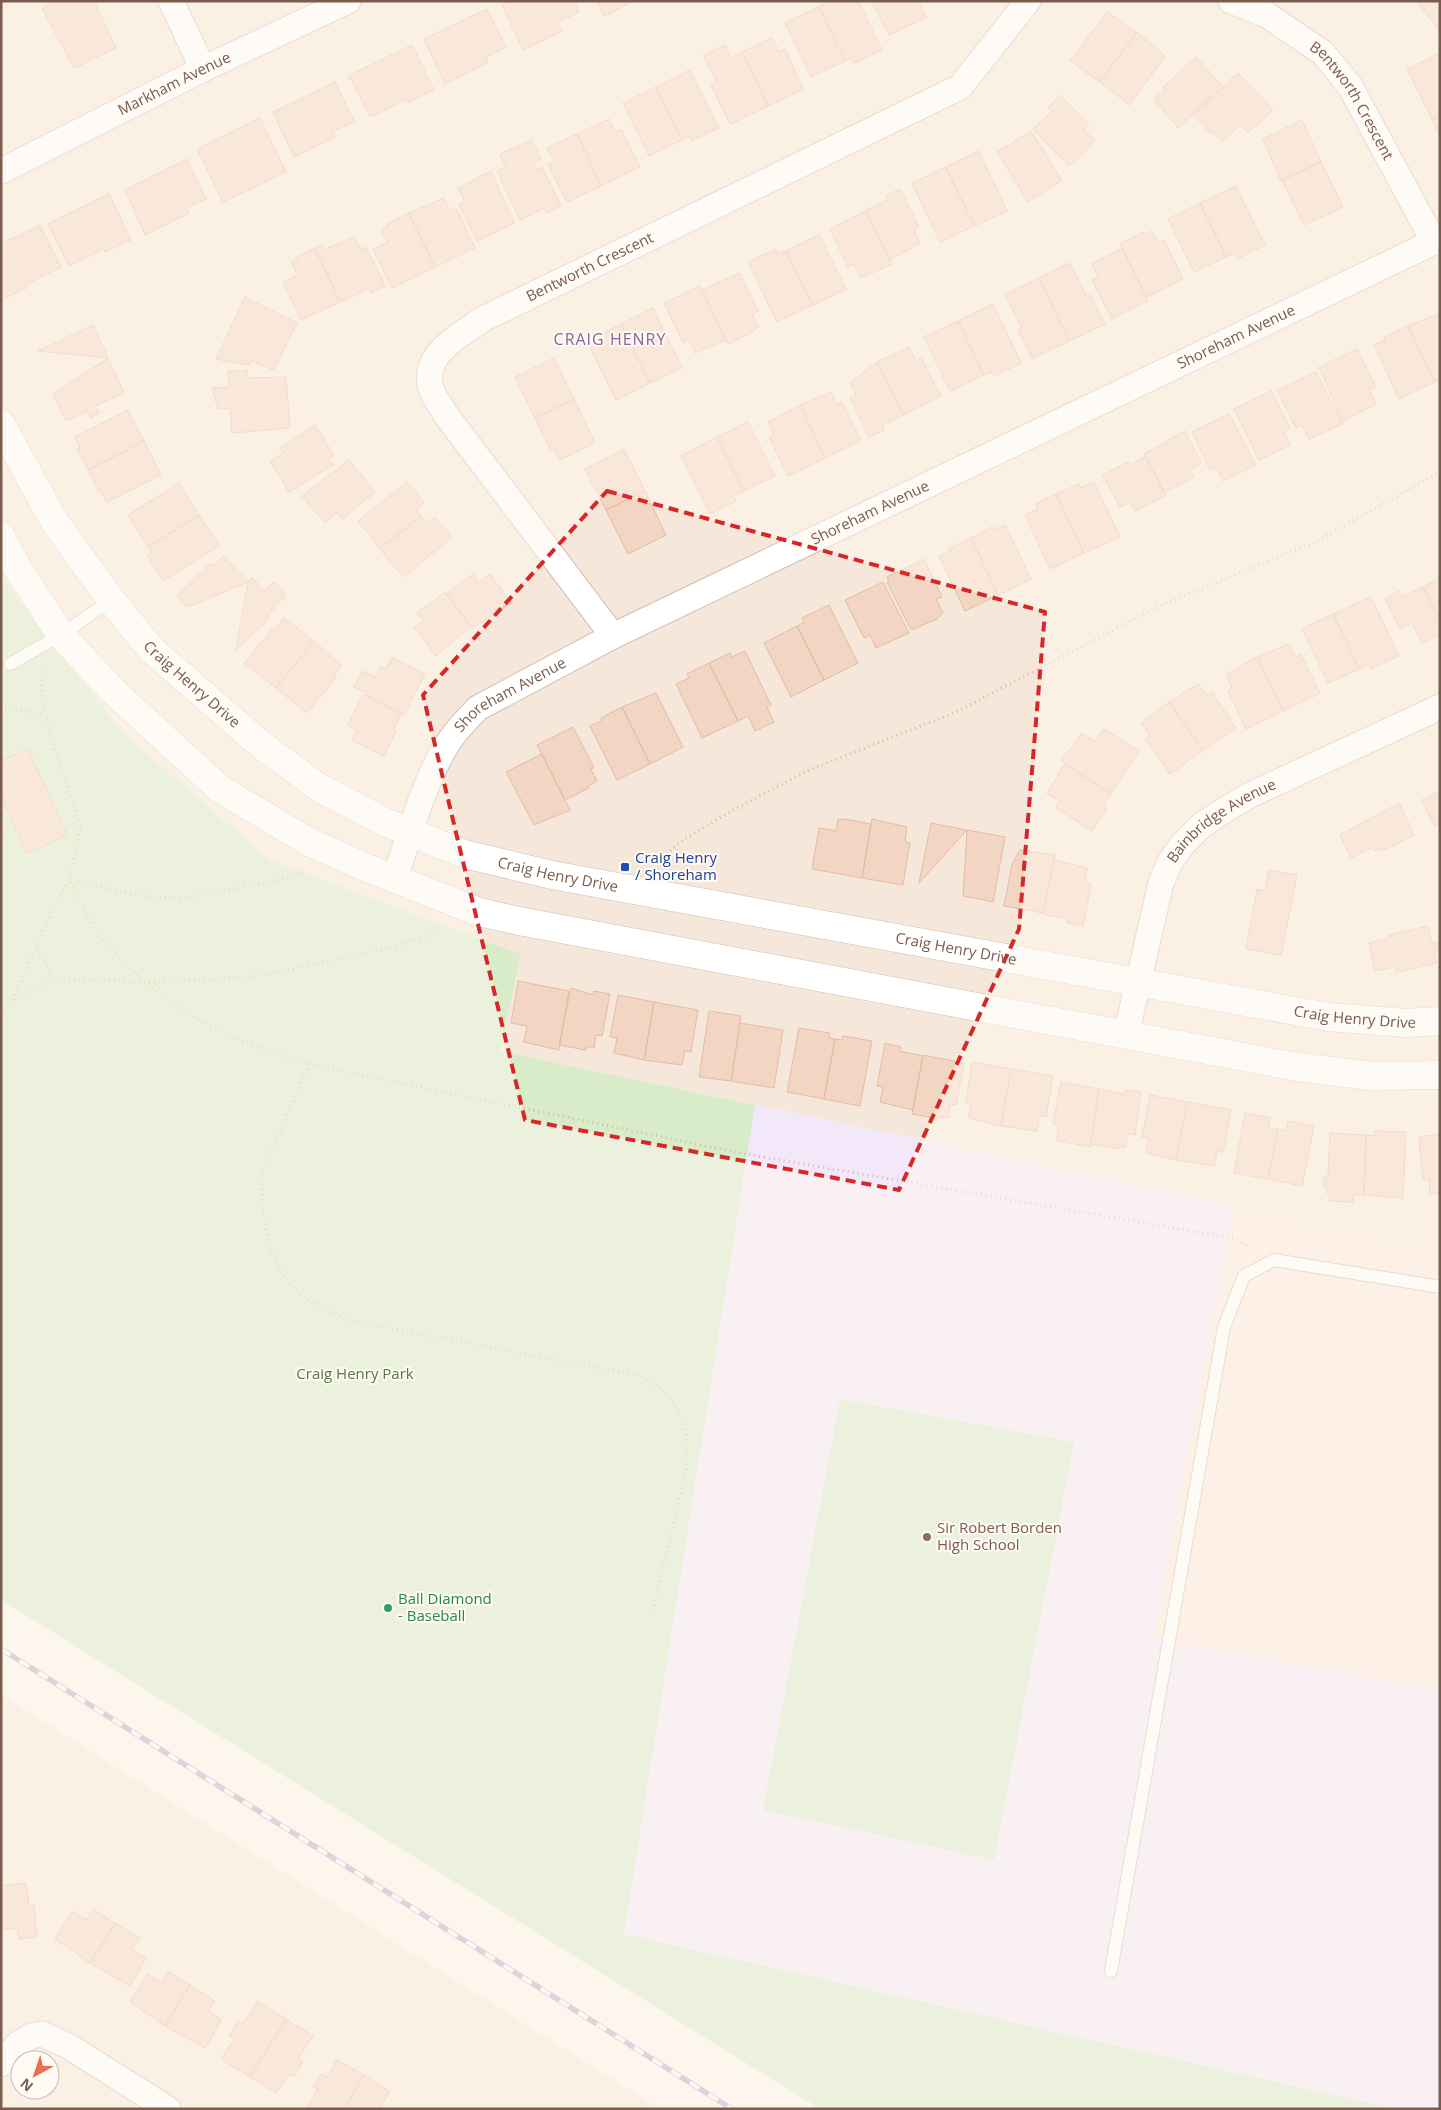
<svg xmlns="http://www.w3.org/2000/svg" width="1441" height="2110" font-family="'Open Sans',sans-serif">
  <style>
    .residential { fill: #f5e8da; fill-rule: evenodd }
    .commercial { fill: #fde8e0 }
    .education { fill: #f3e8fa }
    .green { fill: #d8ecc9 }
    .building { fill: #f3d5c3; stroke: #e6bba3 }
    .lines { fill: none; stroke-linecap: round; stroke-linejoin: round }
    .service-casing { stroke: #d1beb0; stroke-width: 14 }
    .minor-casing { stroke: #d1beb0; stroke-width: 27 }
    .tertiary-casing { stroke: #d1beb0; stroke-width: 29 }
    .path { stroke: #d9b8a5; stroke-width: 3; stroke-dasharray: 1 4; stroke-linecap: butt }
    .service { stroke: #fff; stroke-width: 12 }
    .minor { stroke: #fff; stroke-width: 25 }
    .tertiary { stroke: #fff; stroke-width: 28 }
    .rail-casing { stroke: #b9a8c9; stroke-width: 5.5 }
    .rail { stroke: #fffaf3; stroke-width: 4; stroke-dasharray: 11; stroke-linecap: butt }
    .marked { fill: none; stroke: #d62828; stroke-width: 4; stroke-dasharray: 10 6; stroke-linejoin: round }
    .transit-dot { fill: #1a4fb4; stroke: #fffaf3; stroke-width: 2 }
    .education-dot { fill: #8d6e63; stroke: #fffaf3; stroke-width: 2 }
    .leisure-dot { fill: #2e9e5b; stroke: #fffaf3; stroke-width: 2 }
    .labels { text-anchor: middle; stroke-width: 4; stroke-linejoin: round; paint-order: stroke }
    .street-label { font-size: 15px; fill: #7a5c4d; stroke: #fffaf3 }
    .transit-label { font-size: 15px; fill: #164399; stroke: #fffaf3; text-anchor: start }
    .park-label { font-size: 15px; fill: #537a41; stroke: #fffaf3 }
    .education-label { font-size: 15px; fill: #785e54; stroke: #fffaf3; text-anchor: start }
    .leisure-label { font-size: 15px; fill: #27864d; stroke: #fffaf3; text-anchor: start }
    .neighbourhood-label { font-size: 16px; letter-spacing: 1px; fill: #846695; stroke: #fffaf3 }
  </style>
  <rect width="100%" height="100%" fill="#fdf6ec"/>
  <path class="residential" d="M1,1H1440V1253L1233,1206L500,1051L521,954L270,860L125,735L15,596L1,575Z
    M1,1695L660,2109H1ZM20,2060H50V2090H20Z"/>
  <path class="commercial" d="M1233,1206L1440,1254V1691L1153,1640Z"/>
  <path class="education" d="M755,1105L1233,1206L1153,1639L1440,1691V2109H1395L624,1934L655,1693Z"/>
  <path class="green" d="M1,575L15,596L125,735L270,860L521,954L500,1051L755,1105L624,1934L1395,2109H820L1,1600Z
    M840,1399L1074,1442L994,1860L763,1810Z"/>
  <path class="building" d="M55,1H94L116,48L74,68L42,8Z
    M511,1H574L579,12L558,22L562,31L523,50L502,5Z
    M597,1H634L604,16Z
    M831,1H858L882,50L854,63L852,58L845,61L819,7Z
    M871,1H918L926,17L889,35Z
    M1417,1H1440V32Z
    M819,7L845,61L811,77L785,23Z
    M487,9L506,47L486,57L488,62L445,84L424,39Z
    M1107,12L1137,32L1100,82L1070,61Z
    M1137,32L1165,56L1130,105L1100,82Z
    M772,38L779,52L785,49L803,89L768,106L742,52Z
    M412,45L434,90L408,102L407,99L370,117L351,79L350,80L348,76Z
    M725,45L731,58L742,52L768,106L730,124L711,85L717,82L703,55Z
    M1440,53V115L1432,119L1407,69Z
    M1196,57L1223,87L1178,128L1154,99L1165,89L1163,87Z
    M690,70L719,128L692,141L690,136L682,140L656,87Z
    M1238,73L1273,110L1248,133L1240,125L1222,142L1213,132L1211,134L1193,114Z
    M335,82L354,121L332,132L335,137L294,157L273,112Z
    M656,87L682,140L649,156L623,103Z
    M1060,95L1089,125L1084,130L1095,141L1069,166L1033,129L1052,111L1048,107Z
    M1440,115V136L1432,119Z
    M260,118L286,172L223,202L197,149Z
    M609,119L615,132L621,129L640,167L601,186L577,134Z
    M1302,120L1321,162L1281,181L1263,139Z
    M1031,131L1062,180L1028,202L997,152Z
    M577,134L601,186L567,202L548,164L554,161L547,148Z
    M531,140L541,159L533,163L537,170L542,167L561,206L546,213L544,208L520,220L497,171L506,167L500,154Z
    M979,151L1007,211L974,226L946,167Z
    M187,159L206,199L186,208L189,213L145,235L125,190Z
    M1321,162L1343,207L1304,225L1282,180Z
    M946,167L974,226L940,242L912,183Z
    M491,171L514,223L477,241L459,204L465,201L458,188Z
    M1236,186L1265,245L1237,259L1234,253L1226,257L1200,203Z
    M900,189L919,227L914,230L920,243L890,260L866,210L888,200L886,196Z
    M109,194L131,240L105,252L104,249L69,266L48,224Z
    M444,198L450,211L456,208L475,248L435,267L409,213Z
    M1200,203L1226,257L1194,272L1168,219Z
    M866,211L892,264L861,278L854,264L848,267L830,229Z
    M409,213L435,267L392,288L373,249L388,242L381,229L388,226L387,224Z
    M40,225L61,267L25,285L26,288L1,300V244Z
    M1152,231L1158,243L1164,240L1183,279L1146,297L1120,244L1144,232L1146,234Z
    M819,235L846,289L813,305L786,251Z
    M354,237L361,250L366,247L385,286L371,293L369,289L340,302L315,248L322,245L325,249Z
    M315,248L340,302L301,320L283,282L298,275L291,262L297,259L296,257Z
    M1122,248L1148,301L1112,319L1092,280L1098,277L1092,264Z
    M776,249L779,254L786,251L813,305L777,322L748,262Z
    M1070,263L1087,297L1091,295L1105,324L1069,341L1039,278Z
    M740,273L758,311L752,314L759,327L752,330L753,332L728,344L702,290Z
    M1039,278L1069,341L1032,359L1018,330L1022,328L1005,294Z
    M700,286L726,340L695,353L689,339L683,342L664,303Z
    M245,297L297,323L274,370L251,361L249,365L216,359Z
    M993,304L1021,363L994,376L991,372L984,375L958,321Z
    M653,308L682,368L650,383L621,324Z
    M1440,313V380L1435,382L1408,326Z
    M958,321L984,375L950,391L924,337Z
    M621,324L650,383L616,400L587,341Z
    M93,325L108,358L38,351Z
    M1408,326L1435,382L1399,399L1374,345L1385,340L1384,337Z
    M909,347L916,361L921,358L941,396L904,415L877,362Z
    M1357,349L1376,387L1369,390L1376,404L1343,421L1319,367Z
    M108,358L124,393L95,406L99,413L90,418L87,411L66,421L53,394Z
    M554,358L574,399L535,418L515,377Z
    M877,362L904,415L882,426L884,430L869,437L850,398L856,395L850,383Z
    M247,370L248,378L286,377L290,428L232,433L230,408L218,409L212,388L229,387L228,371Z
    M1316,372L1343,424L1309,439L1302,425L1296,428L1277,390Z
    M1271,391L1290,428L1284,431L1290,445L1259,460L1234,409Z
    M831,392L837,405L842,402L861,441L825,458L800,405Z
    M574,399L595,443L559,460L554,449L551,450L535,418Z
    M800,405L825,458L788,476L769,437L774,435L768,422Z
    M128,410L144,441L88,470L77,449L80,447L75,437Z
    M1229,414L1256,465L1223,481L1216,467L1210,470L1192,432Z
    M748,422L775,476L744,491L717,437Z
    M315,425L334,456L329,459L333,465L289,492L270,461L283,453L280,448Z
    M1185,431L1201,463L1190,470L1194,478L1164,493L1144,454Z
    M717,437L744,491L734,496L736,501L710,514L681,456Z
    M144,441L161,475L107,502L101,490L99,492L88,470Z
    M624,449L645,491L606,510L585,469Z
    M1146,457L1166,496L1135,511L1131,502L1120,507L1103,475L1128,462L1130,465Z
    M349,460L375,492L342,519L337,513L325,523L302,496Z
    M407,482L424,503L416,510L421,516L380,549L358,521Z
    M1094,482L1120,537L1084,553L1056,494L1079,484L1081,488Z
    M179,483L199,515L148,547L128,515Z
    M645,491L666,535L628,554L606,510Z
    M1056,494L1084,553L1050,569L1025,515L1038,509L1036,504Z
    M199,515L219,546L163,581L148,556L152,553L148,547Z
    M421,516L427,523L435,517L452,538L403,577L380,549Z
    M1005,525L1031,579L998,595L971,538L992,527L994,530Z
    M971,538L998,595L965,611L939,556L950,551L948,549Z
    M223,556L248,582L188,607L177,596L210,564L212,566Z
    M924,559L942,597L936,599L943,613L937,619L911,630L887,582L889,581L887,577Z
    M473,574L479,582L490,574L511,603L472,629L447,594Z
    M252,578L265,591L274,582L286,595L267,616L269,619L236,650L248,582Z
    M1440,578V621L1423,587Z
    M883,582L909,633L876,648L870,635L864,638L845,600Z
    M1423,587L1440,621V635L1422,643L1412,623L1400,629L1385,598L1399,591L1401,597Z
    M445,592L471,626L436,656L414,627L423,620L417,613Z
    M1371,597L1399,656L1371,669L1369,664L1359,669L1333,614Z
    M829,605L858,663L824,680L797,626L804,622L802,618Z
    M1333,614L1359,669L1328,683L1302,629Z
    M284,618L314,641L276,688L244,663L273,628L275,630Z
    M797,626L824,680L791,697L764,643Z
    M314,641L342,666L333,677L336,678L307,713L276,688Z
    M1289,644L1296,657L1301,655L1320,693L1283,711L1257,657Z
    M745,651L771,705L767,707L774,722L755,731L748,716L738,721L709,663L730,653L732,657Z
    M392,657L425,674L404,715L367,696L368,694L354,687L362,671L375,677L381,666L386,669Z
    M1257,657L1283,711L1246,729L1228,690L1234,687H1231L1227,674Z
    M709,663L738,721L702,738L676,684L689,678L687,674Z
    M1198,684L1207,696L1212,692L1236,728L1203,751L1169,702Z
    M656,693L683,747L650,764L622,707Z
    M363,694L401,714L393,730L396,731L384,756L352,740L357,730L348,725Z
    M1169,702L1203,751L1170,774L1145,739L1150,735L1141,723Z
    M622,707L650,764L617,780L590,726L602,721L601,718Z
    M573,727L594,768L591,769L597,781L588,786L589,788L565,800L537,745Z
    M1104,729L1139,751L1111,794L1061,761L1082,733L1095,742Z
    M28,749L67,835L27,853L1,797V761Z
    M542,754L570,810L534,825L506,772Z
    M1065,764L1111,794L1103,806L1107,809L1092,831L1056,807L1059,801L1047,793Z
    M1440,791V823L1434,826L1422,800Z
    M1399,803L1414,835L1382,851L1380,848L1374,851L1373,847L1351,858L1340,835Z
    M845,819L871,824L862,878L812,869L819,828L836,831L838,820Z
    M872,819L907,827L905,841L910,843L903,885L862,878Z
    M931,823L967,830L919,883Z
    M967,830L1005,837L993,902L963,896Z
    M1020,850L1055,855L1043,913L1004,906L1012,864Z
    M1054,860L1087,868L1085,883L1091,884L1083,926L1067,923V919L1043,914Z
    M1269,870L1297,875L1281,955L1246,949L1257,889L1265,891Z
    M1428,926L1432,943L1440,941V950L1434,951L1437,963L1397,972L1395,967L1375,971L1369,943L1389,938V935Z
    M518,981L569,991L559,1050L524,1042L527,1026L511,1023Z
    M571,988L593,995L594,991L610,994L602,1036L596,1035L594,1048L586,1046V1050L559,1045Z
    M618,995L654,1002L644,1060L614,1053L617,1038L610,1037Z
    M654,1002L698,1010L691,1052L685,1051L682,1065L644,1060Z
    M709,1011L741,1016L731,1081L699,1077Z
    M740,1023L783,1030L774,1088L731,1081Z
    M799,1028L830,1033L829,1038L835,1039L824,1099L787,1092Z
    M843,1036L872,1041L860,1106L824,1099L835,1039L842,1040Z
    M885,1043L901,1047L900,1051L923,1056L913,1110L880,1102L883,1087L877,1086Z
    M923,1055L964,1063L956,1105L950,1104L948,1118L940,1117V1119L912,1114Z
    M972,1062L1011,1069L1001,1126L968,1118L971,1103H966Z
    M1011,1069L1053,1076L1046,1117L1040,1116L1037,1131L1001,1126Z
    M1061,1082L1099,1089L1090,1147L1056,1140L1059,1125L1053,1124Z
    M1099,1089L1125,1094L1126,1090L1141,1092L1135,1135L1128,1134L1125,1148L1118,1147V1149L1091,1144Z
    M1150,1095L1187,1102L1176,1160L1146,1153L1148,1138L1142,1137Z
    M1187,1102L1231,1110L1223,1152L1217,1151L1214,1166L1176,1160Z
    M1245,1113L1270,1118L1268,1128L1278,1129L1268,1179L1234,1173Z
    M1288,1121L1314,1126L1302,1186L1268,1179L1278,1129L1286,1131Z
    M1376,1131L1406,1132L1403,1198L1364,1195L1366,1135L1375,1136Z
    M1330,1133L1366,1135L1364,1195H1353V1202L1329,1201L1330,1194L1327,1193V1188H1324V1177H1328Z
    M1440,1134V1195H1439L1438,1193L1430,1194L1429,1179L1423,1180L1419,1137Z
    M26,1883L29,1906L34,1905L37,1937L19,1939L17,1928L1,1930V1886Z
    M93,1909L115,1923L90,1963L55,1939L72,1911L86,1920Z
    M115,1923L140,1938L132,1950L146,1958L130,1986L90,1963Z
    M168,1972L190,1985L165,2026L130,2002L148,1974L161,1982Z
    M190,1985L215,2001L208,2011L222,2020L205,2048L165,2026Z
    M258,2001L286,2019L250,2077L221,2059L234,2039L229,2036L238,2021L243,2024Z
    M286,2019L313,2036L298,2059L303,2062L294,2077L289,2074L276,2093L250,2077Z
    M337,2060L364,2075L344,2109H306L318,2089L313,2086L321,2074L326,2078Z
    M364,2075L390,2092L379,2109H344Z"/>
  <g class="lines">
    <defs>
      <path id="service" d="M10,664L61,635L111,600
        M1111,1971L1224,1327L1244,1276L1274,1260L1440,1287"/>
      <g id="minor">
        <path d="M171,1L203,69"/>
        <path id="s1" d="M1231,1L1267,15L1323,53L1350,86L1434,242"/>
        <path id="s2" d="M1,171L203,69L348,1"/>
        <path id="s3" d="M613,636L446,415C441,406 431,394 430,384C424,353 462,334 483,319L960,87L1028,1"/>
        <path id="s4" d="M394,880C409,838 424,780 448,743C456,730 467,719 478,708L613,636L1440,239"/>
        <path id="s5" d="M1126,1035L1161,883L1170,862L1182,845L1202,825L1223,811L1250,795L1440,707"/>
        <path d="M1,2064L18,2044L31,2036L42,2034L70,2047L168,2109"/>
      </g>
      <g id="tertiary">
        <path id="s6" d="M1,424L54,521L111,600L152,650L260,744L318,787L387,823L464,854L552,875L1328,1017L1406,1023L1440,1021"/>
        <path d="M1,537L19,571L61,635L114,692L220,789L309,842L365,867L479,912L519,921L1297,1067L1371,1076L1440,1075"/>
      </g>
    </defs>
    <use href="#service" class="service-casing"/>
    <use href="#minor" class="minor-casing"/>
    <use href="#tertiary" class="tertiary-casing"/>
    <path class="path" d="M40,670L44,706L57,757L81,826L69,880C80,899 88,920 100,937C108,947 119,956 127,965C178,1016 240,1045 309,1064L740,1153L1232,1238L1251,1248
      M1,707L45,714
      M1,823L4,834L1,837
      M655,864L683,840L737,808L809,770L954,713L1159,606L1315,542L1440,472
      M38,947L52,978
      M13,1000L52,911L69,880L144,896L181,899L279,880L305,871
      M1,1020L12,1001L52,978L144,982L206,980L264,975L388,948L427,936L438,925
      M309,1064L261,1177L263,1212L270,1247L282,1274L301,1296L347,1320L641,1376L660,1387L674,1403L686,1429L687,1466L652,1615"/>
    <use href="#service" class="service"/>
    <use href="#minor" class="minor"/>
    <use href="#tertiary" class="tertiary"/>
    <defs>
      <path id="rail" d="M1,1649L732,2109"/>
    </defs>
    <use href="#rail" class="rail-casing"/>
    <use href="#rail" class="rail"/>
  </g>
  <path d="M0 0H1441V2110H0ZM607,491L1045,612L1019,929L899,1190L525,1120L423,695Z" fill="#fdf6ec" fill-opacity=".55" fill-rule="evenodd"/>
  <path class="marked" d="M607,491L1045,612L1019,929L899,1190L525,1120L423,695Z"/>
  <rect class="transit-dot" x="620" y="862" width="10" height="10" rx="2.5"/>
  <circle class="education-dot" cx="927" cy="1537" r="5"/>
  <circle class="leisure-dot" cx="388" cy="1608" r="5"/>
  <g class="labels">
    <g class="street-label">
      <text dy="5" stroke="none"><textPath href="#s2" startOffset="194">Markham Avenue</textPath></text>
      <text dy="5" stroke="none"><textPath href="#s1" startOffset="162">Bentworth Crescent</textPath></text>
      <text dy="5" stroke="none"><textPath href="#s3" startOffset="520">Bentworth Crescent</textPath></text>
      <text dy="5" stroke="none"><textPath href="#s4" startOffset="1038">Shoreham Avenue</textPath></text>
      <text dy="5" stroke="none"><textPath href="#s4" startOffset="632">Shoreham Avenue</textPath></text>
      <text dy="5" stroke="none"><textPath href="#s6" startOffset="325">Craig Henry Drive</textPath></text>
      <text dy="5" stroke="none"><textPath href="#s4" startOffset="228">Shoreham Avenue</textPath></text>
      <text dy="5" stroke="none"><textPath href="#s5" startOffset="246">Bainbridge Avenue</textPath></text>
      <text dy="5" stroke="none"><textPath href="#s6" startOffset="745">Craig Henry Drive</textPath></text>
      <text dy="5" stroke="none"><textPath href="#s6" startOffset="1150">Craig Henry Drive</textPath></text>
      <text dy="5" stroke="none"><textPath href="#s6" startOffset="1555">Craig Henry Drive</textPath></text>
    </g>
    <g class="transit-label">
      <text x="635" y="863">Craig Henry<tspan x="635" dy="17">/ Shoreham</tspan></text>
    </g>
    <g class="park-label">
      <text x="355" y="1379">Craig Henry Park</text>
    </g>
    <g class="education-label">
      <text x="937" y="1533">Sir Robert Borden<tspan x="937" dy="17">High School</tspan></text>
    </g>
    <g class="leisure-label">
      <text x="398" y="1604">Ball Diamond<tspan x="398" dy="17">- Baseball</tspan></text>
    </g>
    <g class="neighbourhood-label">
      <text x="610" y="345">CRAIG HENRY</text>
    </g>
  </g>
  <rect width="1441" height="2110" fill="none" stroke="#7a5c4d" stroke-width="5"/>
  <g transform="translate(35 2075) rotate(220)"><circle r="24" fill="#fffaf3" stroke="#cabbb1"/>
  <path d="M0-4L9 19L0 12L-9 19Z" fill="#e76f51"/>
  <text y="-8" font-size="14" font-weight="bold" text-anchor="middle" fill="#7a5c4d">N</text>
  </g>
</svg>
